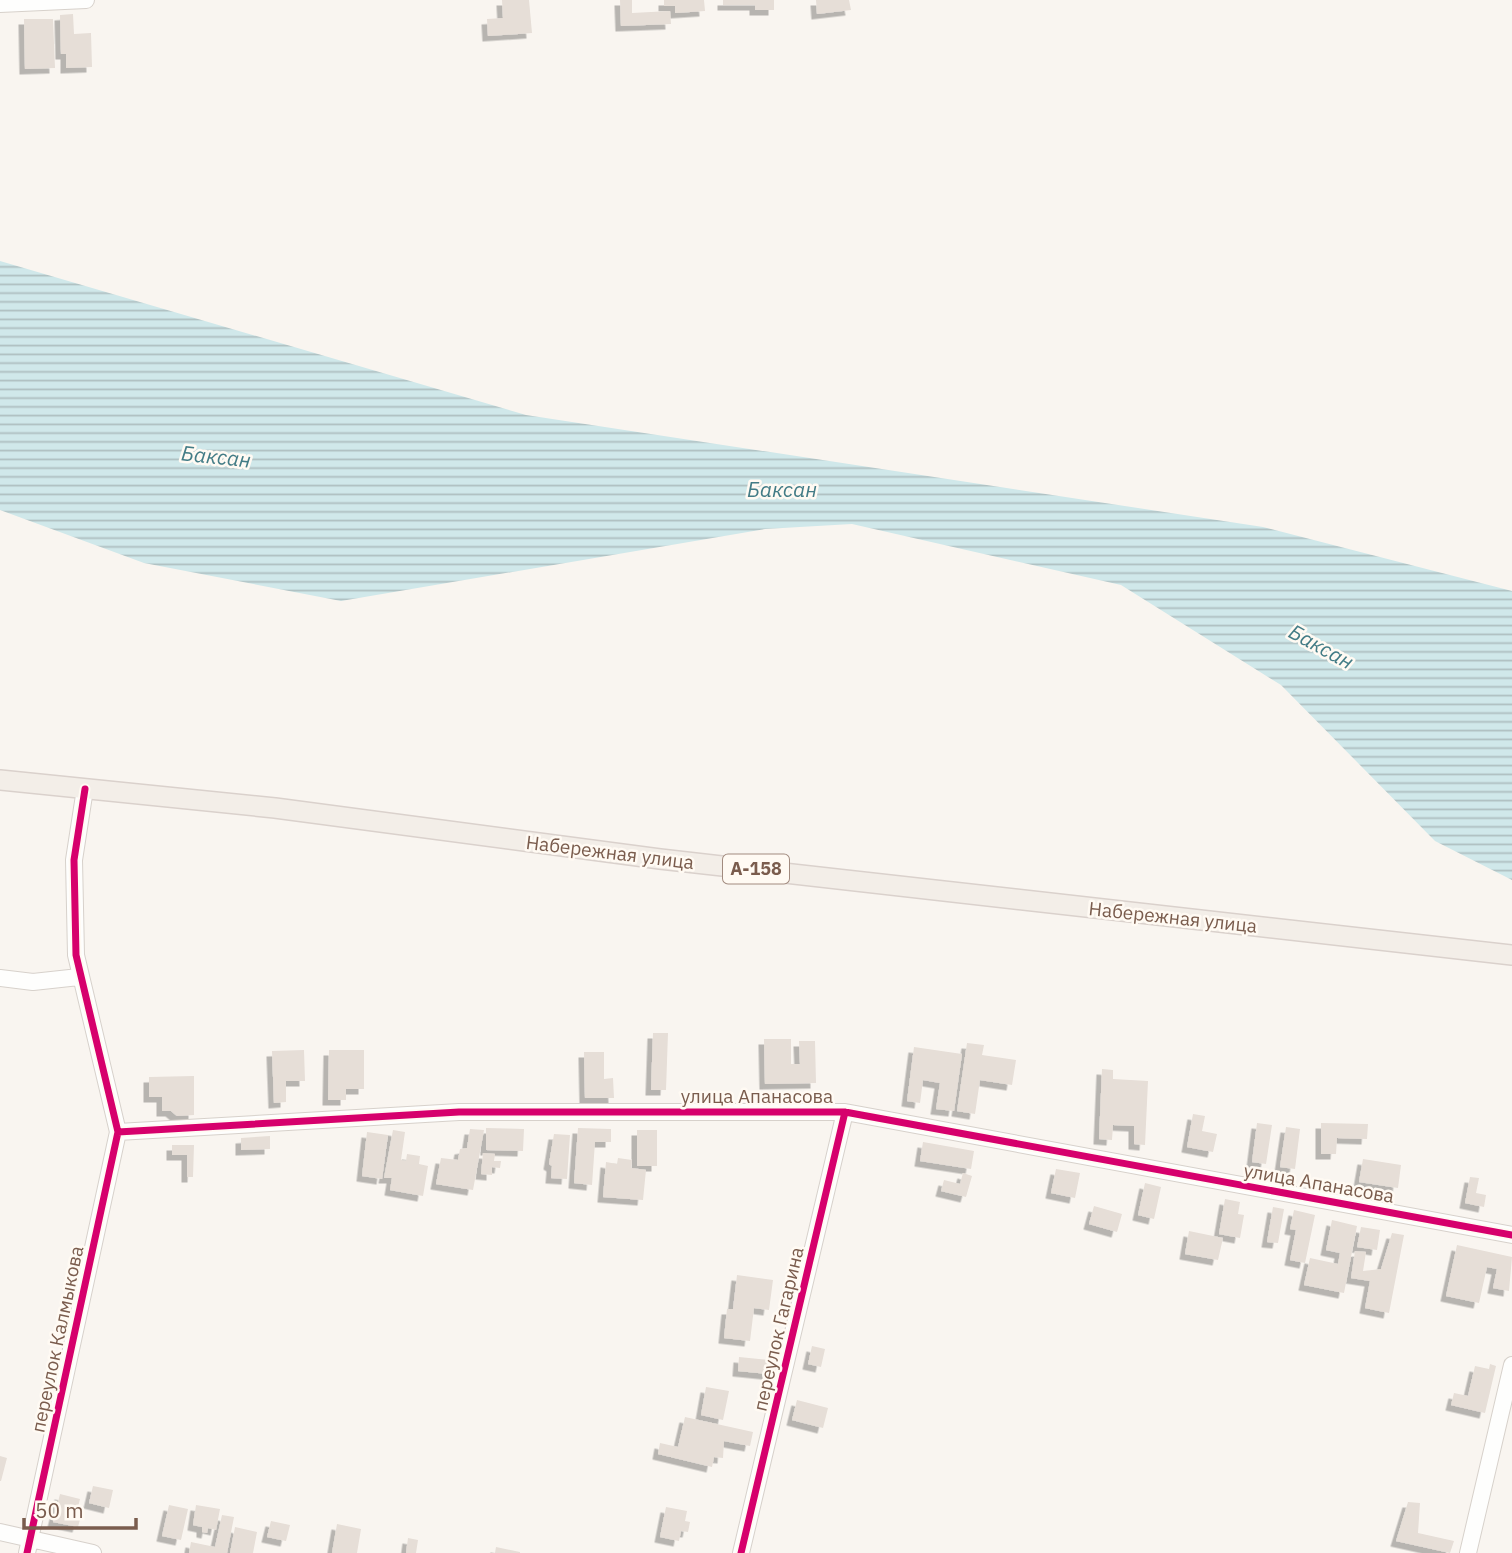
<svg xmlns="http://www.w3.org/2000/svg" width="1512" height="1553" font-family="'IBM Plex Sans',sans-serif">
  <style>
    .water { fill: url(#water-rules) }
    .building { fill: #e6ded7; filter: url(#shadow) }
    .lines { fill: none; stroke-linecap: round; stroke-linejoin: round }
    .minor-casing { stroke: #d7d1cb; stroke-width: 18 }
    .major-casing { stroke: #dad1cc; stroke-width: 22 }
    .minor { stroke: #fefefd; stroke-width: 16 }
    .major { stroke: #f3eee8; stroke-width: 19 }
    .cycleway-casing { stroke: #fffaf3; stroke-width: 11 }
    .cycleway { stroke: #d6006c; stroke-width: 7 }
    .labels { text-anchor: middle; stroke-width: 5; stroke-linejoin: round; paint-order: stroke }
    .shield { fill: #fffaf3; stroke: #a28b7f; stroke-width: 2 }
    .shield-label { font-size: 18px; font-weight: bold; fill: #7a5c4d }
    .street-label { font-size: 19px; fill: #7a5c4d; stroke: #fffaf3 }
    .water-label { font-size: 21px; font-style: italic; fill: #437c86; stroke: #fffaf3 }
  </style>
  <defs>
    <pattern id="water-rules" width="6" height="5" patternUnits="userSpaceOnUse" patternTransform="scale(1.75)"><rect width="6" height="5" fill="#d0e8ea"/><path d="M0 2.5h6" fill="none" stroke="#aebfc0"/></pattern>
    <filter id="shadow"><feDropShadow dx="-5.5" dy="5.5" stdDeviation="0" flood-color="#0004"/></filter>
  </defs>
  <rect width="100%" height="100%" fill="#f9f5f0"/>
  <path class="water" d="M0,261L526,415L1263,527L1512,591V880L1435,841L1281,685L1121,585L852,524L765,529L341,601L144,563L0,510Z"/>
  <path class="building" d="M502,0H529L532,33L488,36L487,19L503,18Z
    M620,0H632V13L670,11L671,24L621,26Z
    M664,0H704L705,11L675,13V6H664Z
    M723,0H774V10H755V5H723Z
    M816,0H849L851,10L817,14Z
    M73,14L74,34L91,33L92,67L66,68V54H61L60,15Z
    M24,19H53L55,68L25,69Z
    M653,1033H668L666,1090H651Z
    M764,1039H791V1064H800L799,1041H815L816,1083L765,1084Z
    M967,1043L984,1045L982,1055L1016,1060L1012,1085L980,1080L975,1114L957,1111Z
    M914,1047L962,1054L954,1111L936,1109L940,1083L923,1080L920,1103L907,1101Z
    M304,1050L305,1081H286V1102L274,1103L272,1051Z
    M329,1050H364V1089H346V1100H328Z
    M584,1052H604V1079L613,1078L614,1098H585Z
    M1102,1069L1113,1070V1079L1148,1081L1145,1145L1134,1144V1126L1113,1125L1112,1140L1099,1139Z
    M194,1076V1115L177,1116L171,1111H162V1097H149V1077Z
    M1193,1114L1205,1116L1202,1131L1217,1134L1213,1152L1187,1147Z
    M1257,1123L1272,1125L1266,1164L1252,1162Z
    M1321,1123L1368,1124L1367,1139L1337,1138L1336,1154H1321Z
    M1286,1127L1300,1129L1295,1169L1280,1167Z
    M486,1128L524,1129L523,1151L486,1150Z
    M578,1128L611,1129V1142H595L592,1185L574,1183Z
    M470,1129L484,1130L473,1190L436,1184L441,1158L458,1160L460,1149L467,1148Z
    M393,1130L405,1132L401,1160L406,1161L407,1154L420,1156L419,1164L428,1166L423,1196L390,1190L392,1178H384Z
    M637,1130H657V1166H637Z
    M367,1132L388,1135L382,1179L362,1176Z
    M554,1134L570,1135L567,1179L551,1178L552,1166L549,1164Z
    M270,1136V1149L241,1150V1138Z
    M923,1142L974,1151L971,1169L920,1161Z
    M172,1145H194L193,1177H187V1155H172Z
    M483,1153L495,1154L494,1161H501L500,1168L492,1167V1175L481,1174Z
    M618,1158L632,1160L631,1168L646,1170L643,1200L603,1197L606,1162L617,1164Z
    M1363,1159L1401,1165L1398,1188L1359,1182Z
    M1056,1169L1080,1173L1075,1198L1051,1193Z
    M963,1173L972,1176L966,1197L941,1191L944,1180L960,1184Z
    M1470,1177L1479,1178L1476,1193L1486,1195L1484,1207L1465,1203Z
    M1145,1183L1161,1187L1154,1219L1138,1215Z
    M1225,1199L1240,1202L1238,1214L1244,1215L1240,1238L1219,1234Z
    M1094,1206L1122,1214L1117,1232L1089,1224Z
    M1273,1207L1284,1209L1278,1243L1267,1242Z
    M1294,1210L1315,1215L1305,1263L1290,1260L1296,1230L1290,1229Z
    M1332,1220L1357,1226L1344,1293L1304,1285L1310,1258L1338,1264L1340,1253L1326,1250Z
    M1361,1227L1380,1230L1377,1250L1357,1247Z
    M1189,1231L1223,1238L1218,1260L1185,1254Z
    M1392,1233L1404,1235L1389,1313L1365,1308L1370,1281L1351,1278L1355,1251L1366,1252L1363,1271L1381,1269Z
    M1457,1245L1512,1257L1509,1291L1493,1288L1497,1269L1487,1267L1479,1303L1446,1296Z
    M737,1275L773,1280L769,1310L754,1308L750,1341L724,1338L727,1309H733Z
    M812,1346L825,1349L821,1367L808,1364Z
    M739,1357L769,1360L768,1374L738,1371Z
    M1490,1364L1496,1366L1485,1413L1451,1405L1454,1393L1468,1396L1475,1366L1489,1369Z
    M706,1387L729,1391L723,1420L701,1415Z
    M797,1400L828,1408L823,1428L792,1420Z
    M685,1417L753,1432L750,1446L724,1441L723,1458L714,1457L712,1467L658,1454L660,1443L678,1447Z
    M0,1456L7,1458L1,1481H0Z
    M93,1486L113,1490L109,1508L89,1503Z
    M60,1494L80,1499L78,1507L83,1508L78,1527L53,1522Z
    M1408,1502L1420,1503L1418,1533L1454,1541L1450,1553L1396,1541Z
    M169,1505L188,1509L181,1540L162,1536Z
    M196,1505L220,1509L216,1530L208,1528L207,1533L202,1532V1527L193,1525Z
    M666,1507L687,1511L685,1521L690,1522L688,1532L681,1531L679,1541L660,1537Z
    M222,1515L234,1517L227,1553H189L191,1542L215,1547Z
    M271,1521L290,1525L286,1541L267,1537Z
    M337,1524L361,1529L357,1553H332Z
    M235,1527L257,1532L253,1553H230Z
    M408,1538L418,1540L416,1553H406Z
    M496,1547L520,1552V1553H495Z"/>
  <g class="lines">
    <defs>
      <path id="minor" d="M0,4L86,0
        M0,978L33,982L79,977
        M118,1132L459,1112H845L1512,1235
        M0,1532L93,1553
        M27,1553L118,1132L76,955L74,860L85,789
        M741,1553L845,1112
        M1468,1553L1512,1365"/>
      <path id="major" d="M0,780L275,808L660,859L1512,955"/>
    </defs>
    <use href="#minor" class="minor-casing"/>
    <use href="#major" class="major-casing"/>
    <use href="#minor" class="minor"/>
    <use href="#major" class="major"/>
    <defs>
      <path id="cycleway" d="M118,1132L459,1112H845L1512,1235
        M27,1553L118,1132L76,955L74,860L85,789
        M741,1553L845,1112"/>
    </defs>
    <use href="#cycleway" class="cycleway-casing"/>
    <use href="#cycleway" class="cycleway"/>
  </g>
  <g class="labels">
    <rect class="shield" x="723" y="854.5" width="66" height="29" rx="5"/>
    <g class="shield-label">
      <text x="756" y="875">А-158</text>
    </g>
    <g class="street-label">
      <text transform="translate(610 852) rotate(7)" y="7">Набережная улица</text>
      <text transform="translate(1173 917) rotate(6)" y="7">Набережная улица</text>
      <text x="757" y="1103">улица Апанасова</text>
      <text transform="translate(1319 1183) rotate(10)" y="7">улица Апанасова</text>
      <text transform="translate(778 1329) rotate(-77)" y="7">переулок Гагарина</text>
      <text transform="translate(57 1339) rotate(-78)" y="7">переулок Калмыкова</text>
    </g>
    <g class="water-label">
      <text transform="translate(216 457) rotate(6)" y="7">Баксан</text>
      <text x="782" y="497">Баксан</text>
      <text transform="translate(1321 647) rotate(29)" y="7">Баксан</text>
    </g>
  </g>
  <path d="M24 1518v10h112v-10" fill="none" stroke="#7a5c4d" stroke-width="3.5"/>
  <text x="35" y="1518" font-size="21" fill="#7a5c4d" stroke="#fffaf3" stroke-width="5" paint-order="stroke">50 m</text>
</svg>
